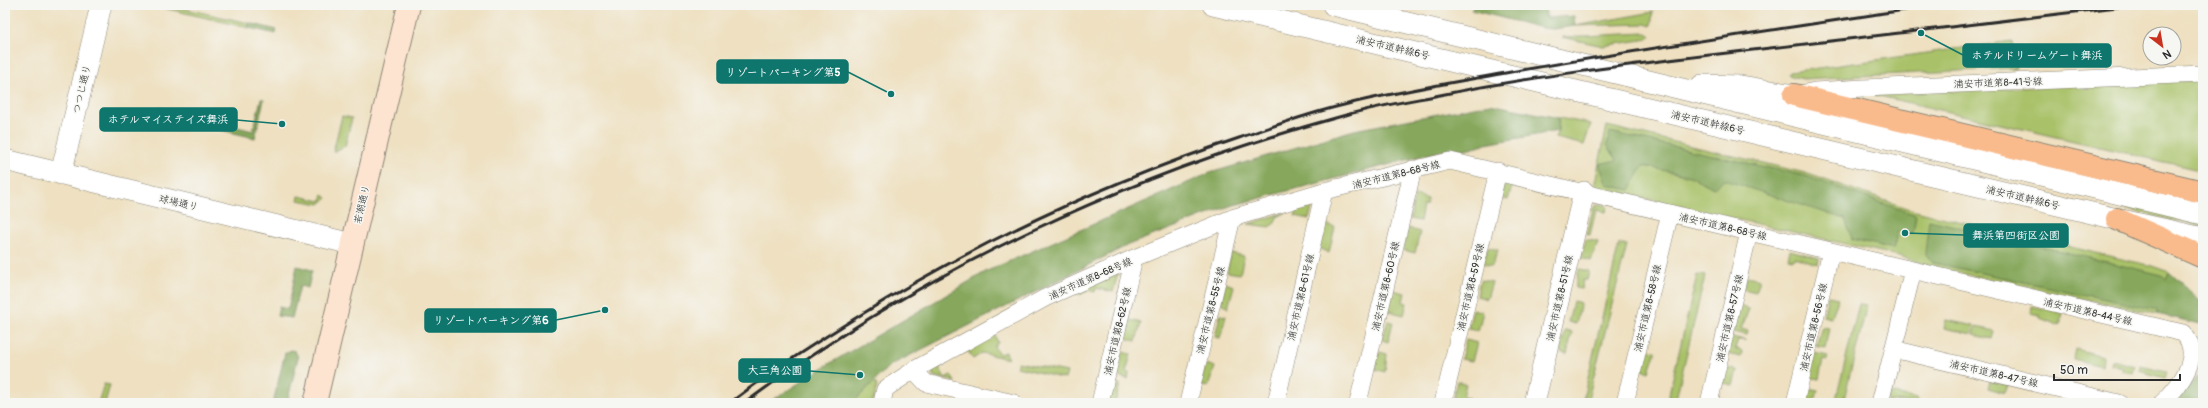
<svg xmlns="http://www.w3.org/2000/svg" width="2208" height="408" font-family="Pangolin,'Klee One',sans-serif">
  <style>
    .green { fill: #a9c167; stroke: #6a7649 }
    .forest { fill: #86a75c; stroke: #586944 }
    .lines { fill: none; stroke-linecap: round; stroke-linejoin: round }
    .minor-casing { stroke: #8c8676; stroke-width: 18 }
    .tertiary-casing { stroke: #8c8676; stroke-width: 22 }
    .secondary-casing { stroke: #8c8676; stroke-width: 24 }
    .trunk-casing { stroke: #8c8676; stroke-width: 24 }
    .motorway-casing { stroke: #8c8676; stroke-width: 24 }
    .minor { stroke: #fff; stroke-width: 17 }
    .tertiary { stroke: #fff; stroke-width: 21 }
    .secondary { stroke: #fde4d1; stroke-width: 22 }
    .trunk { stroke: #fabb8c; stroke-width: 22 }
    .motorway { stroke: #fabb8c; stroke-width: 22 }
    .rail { stroke: #2b2b2b; stroke-width: 3 }
    .labels { text-anchor: middle; stroke-width: 3; stroke-linejoin: round; paint-order: stroke }
    .street-label { font-size: 10px; fill: #2b2b2b; stroke: #f6f6f2 }
    .leader { fill: none; stroke: #0f766e; stroke-width: 1.5 }
    .callout-dot { fill: #0f766e; stroke: #f6f6f2; stroke-width: 1.5 }
    .callout { fill: #0f766e; stroke: #0f766e; stroke-width: 1.5 }
    .callout-label { font-size: 11px; text-anchor: middle; font-weight: bold; fill: #fff }
  </style>
  <rect width="100%" height="100%" fill="#f6f6f2"/>
  <filter id="ink" filterUnits="userSpaceOnUse"><feTurbulence type="fractalNoise" baseFrequency=".025" numOctaves="2"/><feDisplacementMap in="SourceGraphic" scale="8" xChannelSelector="R" yChannelSelector="G"/><feConvolveMatrix kernelMatrix="1 2 1 2 8 2 1 2 1" color-interpolation-filters="sRGB"/></filter>
  <filter id="wash" filterUnits="userSpaceOnUse"><feTurbulence type="fractalNoise" baseFrequency=".012" numOctaves="4" result="noise"/><feDisplacementMap in="SourceGraphic" scale="16" xChannelSelector="R" yChannelSelector="G"/><feGaussianBlur stdDeviation="0.9" result="paint"/><feColorMatrix in="noise" values="0 0 0 0 0 0 0 0 0 0 0 0 0 0 0 0 0 1.4 0 .05"/><feComposite in="paint" operator="in"/></filter>
  <g filter="url(#wash)">
    <rect width="100%" height="100%" fill="#eee0c0"/>
    <path class="green" d="M151,5H168L249,23V28Z
      M1653,12L1651,26L1645,24L1575,26Z
      M1646,33L1650,36L1648,39L1603,46L1562,37Z
      M2012,41L2016,68L1803,79L1788,75L1790,72Z
      M2203,80V171L1871,94Z
      M342,116L352,118L345,146L333,152Z
      M1559,118L1591,124L1584,145L1556,138Z
      M1607,126L1805,173L1915,211L2152,266L2169,272L2157,314L1935,268L1899,256L1594,187Z
      M1508,183L1535,189L1534,191L1512,187L1508,200L1500,198L1503,186Z
      M323,195L327,198L320,204L298,200L299,196L321,201Z
      M1415,195L1428,199L1426,205H1423L1420,221L1410,219Z
      M1313,204L1309,219L1295,216L1298,208Z
      M1599,204L1607,206L1606,212L1596,210L1590,235L1587,234L1593,208Z
      M2122,204L2203,223V227L2121,208Z
      M1287,212L1277,217L1275,223L1270,227L1248,224Z
      M1324,224L1335,227L1329,253L1318,248Z
      M1408,228L1420,232L1415,253L1403,250Z
      M1586,239L1598,242L1591,261L1581,258Z
      M1619,244L1627,245L1587,403H1582Z
      M1488,247L1498,250L1492,266L1483,264Z
      M1790,250L1819,258L1818,264L1794,257L1793,259L1788,258Z
      M1231,253L1244,256L1240,274L1227,272Z
      M1579,269L1589,271L1587,280H1583L1581,289L1575,288Z
      M1118,273L1113,292L1096,288L1095,292L1088,290L1080,295L1077,292Z
      M1697,275L1705,276L1675,403H1667Z
      M1747,276L1760,279L1756,292L1743,289Z
      M1480,280L1492,282L1487,299L1477,296Z
      M1225,283L1234,286L1228,308L1221,303Z
      M1393,290L1405,293L1403,302L1407,303L1404,315L1388,311Z
      M1828,296L1839,298L1831,318L1823,316Z
      M1573,301L1581,303L1576,324L1568,322Z
      M1859,304L1867,305L1843,403H1835Z
      M1739,306L1749,309L1741,329L1748,331L1747,335L1733,332Z
      M2032,306L2063,313L2060,326L2040,318V315L2031,313Z
      M1473,309L1483,312L1478,331L1468,329Z
      M1220,315L1226,316L1220,338L1215,337Z
      M1127,319L1141,323L1136,341L1123,338Z
      M1946,320L1974,326L1972,334L1944,328Z
      M1388,321L1393,322L1388,342L1382,340Z
      M1822,327L1829,328L1825,348L1816,346Z
      M1976,327L1994,331L1992,339L1974,335Z
      M1565,330L1572,332L1567,354L1560,352Z
      M994,333L998,343L994,346L999,354L1006,352L1009,359L982,353L973,359L968,351L959,355V351Z
      M1731,337L1746,340H1738L1735,348L1742,351L1741,357L1727,354Z
      M1466,340L1477,343L1472,361L1461,359Z
      M1646,349L1656,351L1649,372L1640,369Z
      M2075,349L2103,356L2102,366L2073,359Z
      M1121,352L1131,354L1126,372L1129,373L1128,379L1114,375Z
      M1379,352L1387,354L1385,372L1375,369Z
      M1814,353L1828,356L1827,360L1823,359L1819,379L1809,377Z
      M2112,360L2134,366L2132,373L2122,371L2123,368L2111,365Z
      M946,361L948,362L939,367L945,378L951,375L955,382L933,376V369Z
      M1018,362L1067,372L1065,379L1017,367Z
      M1206,364L1215,367L1208,387L1200,385Z
      M865,365L877,386L873,403H809Z
      M2140,366L2167,372L2165,378L2139,371Z
      M1725,368L1737,370L1733,386L1721,383Z
      M1457,381L1466,384L1463,397L1469,398L1468,402L1453,398Z
      M1990,381L2008,385L2005,393L1988,388Z
      M1111,383L1120,384L1115,403H1107Z
      M104,384L110,385L105,403H98Z
      M1807,388L1818,390L1816,398H1814L1812,403H1803Z
      M1889,393L1917,399L1916,403L1891,401L1890,403H1887Z"/>
    <path class="forest" d="M1475,5H1544L1547,18L1574,16L1575,26L1553,29L1542,28L1471,10Z
      M249,23L277,30L276,34L249,28Z
      M261,99H264L255,138L158,115L160,108L253,131Z
      M1490,104L1559,118L1558,131L1480,145L1471,149H1449L1230,206L1128,245L889,366L853,403H768L827,365L987,271L1210,173L1354,130Z
      M1610,132L1805,176L1916,215L1913,233L1898,231L1893,249L1852,239L1845,219L1724,180L1714,188L1690,176L1643,166L1630,190L1607,185L1599,164L1617,160L1607,145Z
      M1929,220L2162,275L2166,279L2169,272L2203,303V330L2201,324L2157,314V310L1933,263L1925,253Z
      M297,266L312,270L308,288L300,286L292,318L277,316L279,307L288,309Z
      M291,350L295,351L298,357L287,403H273L285,353Z
      M2203,367V403H2176L2203,370Z"/>
  </g>
  <g filter="url(#ink)">
    <g class="lines">
      <defs>
        <path id="minor" d="M1800,94L1815,91L1863,88L2203,74
          M1893,349L2119,403
          M914,370L926,383L1014,403
          M882,403L885,389L914,370L1045,298L1134,258L1232,218L1324,191L1450,161L1749,232L2183,333C2204,355 2180,386 2162,403
          M1100,403L1134,258
          M1188,403L1232,218
          M1276,403L1324,191
          M1358,403L1413,169
          M1443,403L1498,171
          M1625,403L1670,213
          M1709,403L1749,232
          M1795,403L1831,251
          M1880,403L1913,270"/>
        <path id="tertiary" d="M1213,5L2117,219L2203,238
          M1333,5C1623,74 1913,146 2203,214
          M1702,85L1741,86L1794,95
          M5,160L352,244
          M61,174L101,5
          M1534,403L1584,192"/>
        <path id="secondary" d="M315,403L409,5"/>
        <path id="trunk" d="M2117,219L2203,257"/>
        <path id="motorway" d="M1794,95L2203,192"/>
      </defs>
      <use href="#minor" class="minor-casing"/>
      <use href="#tertiary" class="tertiary-casing"/>
      <use href="#secondary" class="secondary-casing"/>
      <use href="#trunk" class="trunk-casing"/>
      <use href="#motorway" class="motorway-casing"/>
      <use href="#minor" class="minor"/>
      <use href="#tertiary" class="tertiary"/>
      <use href="#secondary" class="secondary"/>
      <use href="#trunk" class="trunk"/>
      <use href="#motorway" class="motorway"/>
      <path class="rail" d="M730,403C771,371 815,343 859,316C979,241 1105,183 1239,138C1274,126 1309,113 1344,105C1403,90 1463,81 1522,70C1660,46 1799,26 1938,5
        M745,403C923,269 1132,173 1346,115C1377,106 1409,101 1440,95C1529,77 1619,66 1710,55C1851,39 1993,22 2134,5"/>
    </g>
  </g>
  <g class="labels">
    <g class="street-label">
      <text transform="translate(1393 47) rotate(13)" y="4">浦安市道幹線6号</text>
      <text transform="translate(1998 82) rotate(-2)" y="4">浦安市道第8-41号線</text>
      <text transform="translate(81 89) rotate(-77)" y="4">つつじ通り</text>
      <text transform="translate(1708 122) rotate(13)" y="4">浦安市道幹線6号</text>
      <text transform="translate(1396 174) rotate(-14)" y="4">浦安市道第8-68号線</text>
      <text transform="translate(2023 197) rotate(13)" y="4">浦安市道幹線6号</text>
      <text transform="translate(179 202) rotate(13)" y="4">球場通り</text>
      <text transform="translate(361 204) rotate(-77)" y="4">若潮通り</text>
      <text transform="translate(1723 226) rotate(13)" y="4">浦安市道第8-68号線</text>
      <text transform="translate(1090 278) rotate(-24)" y="4">浦安市道第8-68号線</text>
      <text transform="translate(1385 286) rotate(-77)" y="4">浦安市道第8-60号線</text>
      <text transform="translate(1470 287) rotate(-77)" y="4">浦安市道第8-59号線</text>
      <text transform="translate(1300 297) rotate(-77)" y="4">浦安市道第8-61号線</text>
      <text transform="translate(1559 298) rotate(-77)" y="4">浦安市道第8-51号線</text>
      <text transform="translate(1647 308) rotate(-77)" y="4">浦安市道第8-58号線</text>
      <text transform="translate(1210 310) rotate(-76)" y="4">浦安市道第8-55号線</text>
      <text transform="translate(2088 311) rotate(13)" y="4">浦安市道第8-44号線</text>
      <text transform="translate(1729 318) rotate(-77)" y="4">浦安市道第8-57号線</text>
      <text transform="translate(1813 327) rotate(-77)" y="4">浦安市道第8-56号線</text>
      <text transform="translate(1117 331) rotate(-77)" y="4">浦安市道第8-62号線</text>
      <text transform="translate(1994 373) rotate(13)" y="4">浦安市道第8-47号線</text>
    </g>
  </g>
  <path class="leader" d="M1921 33L1963 55M891 94L848 72M282 124L237 120M1905 233L1964 235M605 310L556 320M860 375L810 371"/>
  <g class="callout-dot">
    <circle cx="1921" cy="33" r="4"/>
    <circle cx="891" cy="94" r="4"/>
    <circle cx="282" cy="124" r="4"/>
    <circle cx="1905" cy="233" r="4"/>
    <circle cx="605" cy="310" r="4"/>
    <circle cx="860" cy="375" r="4"/>
  </g>
  <g class="callout">
    <rect x="1963" y="44" width="148" height="23" rx="4"/>
    <rect x="717" y="60" width="131" height="23" rx="4"/>
    <rect x="100" y="108" width="137" height="23" rx="4"/>
    <rect x="1964" y="224" width="104" height="23" rx="4"/>
    <rect x="425" y="309" width="131" height="23" rx="4"/>
    <rect x="739" y="359" width="71" height="23" rx="4"/>
  </g>
  <g class="callout-label">
    <text x="2037" y="59">ホテルドリームゲート舞浜</text>
    <text x="783" y="76">リゾートパーキング第5</text>
    <text x="168" y="123">ホテルマイステイズ舞浜</text>
    <text x="2016" y="239">舞浜第四街区公園</text>
    <text x="491" y="324">リゾートパーキング第6</text>
    <text x="775" y="374">大三角公園</text>
  </g>
  <rect width="2208" height="408" fill="none" stroke="#f6f6f2" stroke-width="20"/>
  <g transform="translate(2162 46) rotate(149)"><circle r="19" fill="#f6f6f2" stroke="#a5a5a2"/>
  <path d="M0-3L7 15L0 10L-7 15Z" fill="#c8321e"/>
  <text y="-6" font-size="11" font-weight="bold" text-anchor="middle" fill="#2b2b2b">N</text>
  </g>
  <path d="M2054 374v6h126v-6" fill="none" stroke="#2b2b2b" stroke-width="2"/>
  <text x="2060" y="374" font-size="12" fill="#2b2b2b" stroke="#f6f6f2" stroke-width="3" paint-order="stroke">50 m</text>
</svg>
